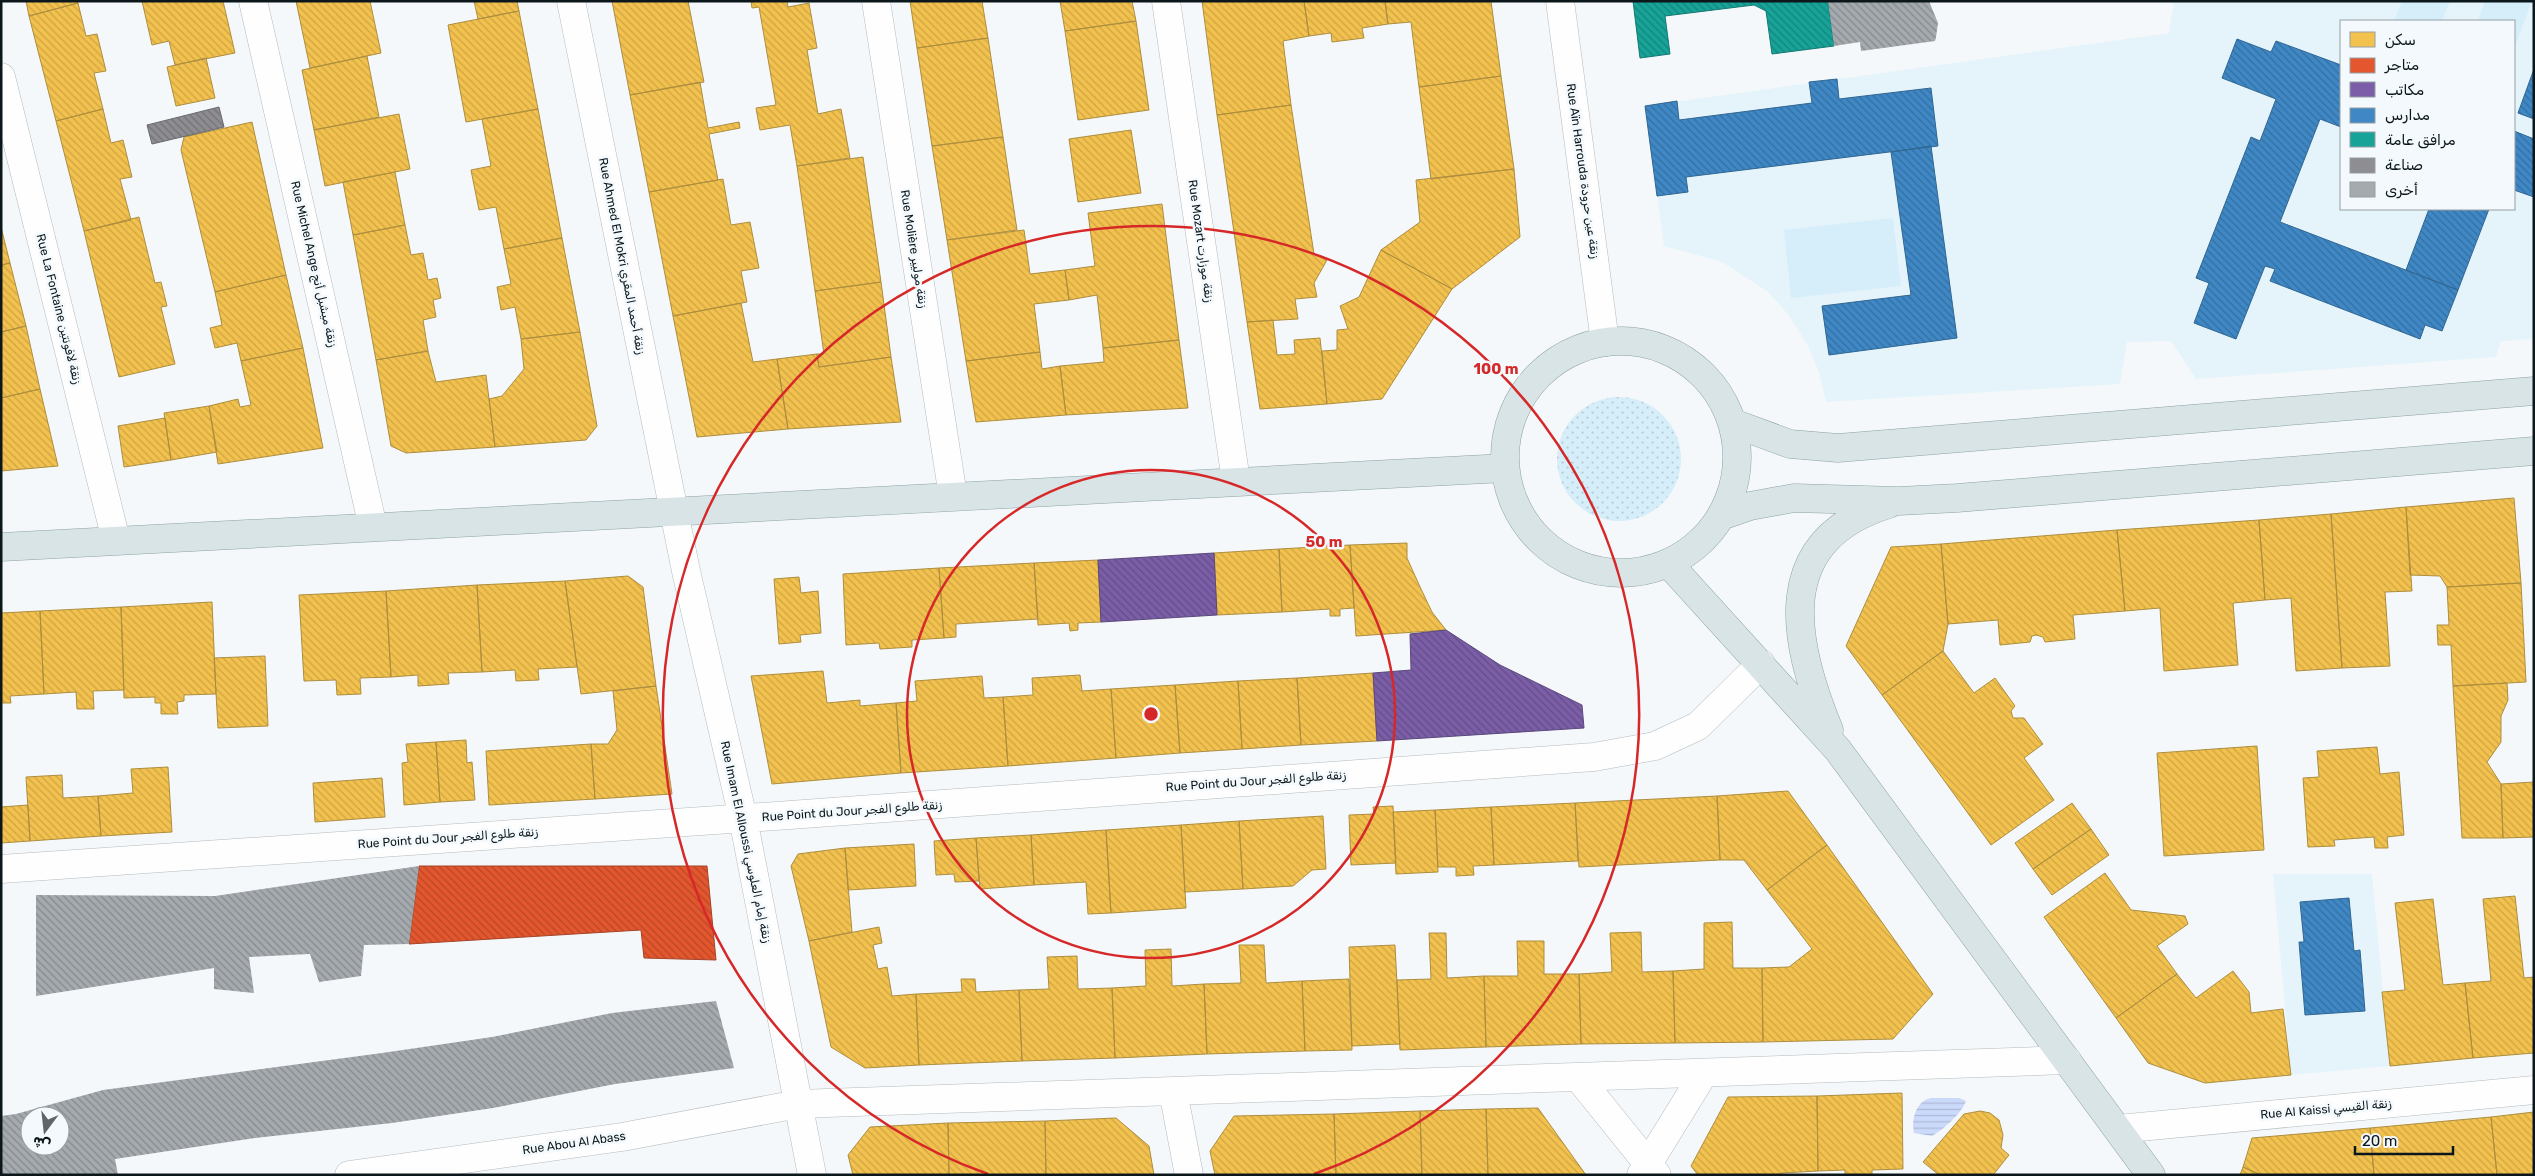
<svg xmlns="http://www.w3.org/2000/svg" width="2535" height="1176" font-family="Rubik,Vazirmatn,sans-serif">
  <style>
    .built { fill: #e5f4fa; fill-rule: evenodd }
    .grass { fill: url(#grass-dots) }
    .garden { fill: #d6eef9 }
    .water { fill: url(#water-rules) }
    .homes { fill: url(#homes-back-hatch); stroke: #ad8e3f }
    .shops { fill: url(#shops-back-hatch); stroke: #a34429 }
    .offices { fill: url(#offices-back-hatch); stroke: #5a497d }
    .schools { fill: url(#schools-back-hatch); stroke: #306692 }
    .public { fill: url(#public-back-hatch); stroke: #147973 }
    .industry { fill: url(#industry-back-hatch); stroke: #666a6f }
    .building { fill: url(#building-back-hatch); fill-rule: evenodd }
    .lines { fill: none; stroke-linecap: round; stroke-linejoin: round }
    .minor-casing { stroke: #b4bbbe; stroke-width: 29 }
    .major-casing { stroke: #8ca2a5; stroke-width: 29 }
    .minor { stroke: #fefefe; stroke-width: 28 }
    .major { stroke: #d9e4e6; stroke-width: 28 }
    .ring { fill: none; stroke: #d62828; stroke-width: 2.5 }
    .labels { text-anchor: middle; stroke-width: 5; stroke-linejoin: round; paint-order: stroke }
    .street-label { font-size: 12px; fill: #0c171c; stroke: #f3f9fc }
    .centre { fill: #d62828; stroke: #f3f9fc; stroke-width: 2.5 }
    .ring-label { font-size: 15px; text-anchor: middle; font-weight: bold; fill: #d62828; stroke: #f3f9fc; stroke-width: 5; stroke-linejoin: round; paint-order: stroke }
  </style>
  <defs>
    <pattern id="grass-dots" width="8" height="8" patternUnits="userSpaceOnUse" patternTransform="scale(1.25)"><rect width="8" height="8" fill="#d6eef9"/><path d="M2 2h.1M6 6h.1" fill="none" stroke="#b6cbd5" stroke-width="1.8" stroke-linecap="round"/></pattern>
    <pattern id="water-rules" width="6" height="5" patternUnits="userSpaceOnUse" patternTransform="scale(1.25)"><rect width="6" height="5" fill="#cbd9fa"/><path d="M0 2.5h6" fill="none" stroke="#adbad6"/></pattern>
    <pattern id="homes-back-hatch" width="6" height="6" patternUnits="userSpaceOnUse" patternTransform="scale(1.25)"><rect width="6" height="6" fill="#f2c14e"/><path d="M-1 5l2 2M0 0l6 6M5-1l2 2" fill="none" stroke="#cea544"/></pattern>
    <pattern id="shops-back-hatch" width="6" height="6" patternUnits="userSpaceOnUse" patternTransform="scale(1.25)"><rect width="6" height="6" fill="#e4572e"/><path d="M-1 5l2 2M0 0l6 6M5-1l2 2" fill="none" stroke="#b74726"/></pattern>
    <pattern id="offices-back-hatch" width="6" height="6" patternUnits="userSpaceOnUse" patternTransform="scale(1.25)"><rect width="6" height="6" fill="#7b5ea7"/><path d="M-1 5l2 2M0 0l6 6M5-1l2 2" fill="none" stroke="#634d87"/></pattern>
    <pattern id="schools-back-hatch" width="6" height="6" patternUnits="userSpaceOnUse" patternTransform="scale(1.25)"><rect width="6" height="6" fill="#3f88c5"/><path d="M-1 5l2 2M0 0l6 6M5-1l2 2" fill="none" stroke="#336e9f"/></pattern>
    <pattern id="public-back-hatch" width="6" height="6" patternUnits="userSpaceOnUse" patternTransform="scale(1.25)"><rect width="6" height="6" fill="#17a398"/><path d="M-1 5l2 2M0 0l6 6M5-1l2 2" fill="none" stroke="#13847b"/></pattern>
    <pattern id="industry-back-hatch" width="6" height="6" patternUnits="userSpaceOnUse" patternTransform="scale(1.25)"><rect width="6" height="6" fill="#8d8d92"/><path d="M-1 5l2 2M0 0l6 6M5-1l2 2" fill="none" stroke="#727276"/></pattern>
    <pattern id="building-back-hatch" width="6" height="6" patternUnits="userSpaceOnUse" patternTransform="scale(1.25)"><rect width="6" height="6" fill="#a5aaaf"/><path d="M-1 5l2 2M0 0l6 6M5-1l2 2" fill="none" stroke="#85898e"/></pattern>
  </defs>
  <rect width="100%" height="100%" fill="#f5f8fa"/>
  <path class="built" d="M2174,1H2534V339L2501,341L2496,357L2196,379L2171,341L2127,342L2120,384L1826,402L1819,372L1807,344L1787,313L1767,291L1722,262L1664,246L1645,106L2169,33ZM2341,21H2514V209H2341Z
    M2273,874H2372L2390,1066L2291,1075Z"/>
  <path class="grass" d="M1557 459a62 62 0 1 1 124 0a62 62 0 1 1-124 0Z"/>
  <path class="garden" d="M2402,1H2450L2442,21H2394Z
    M2485,1H2532L2514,49V21H2478Z
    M1893,218L1901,286L1791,298L1784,230Z"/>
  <path class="water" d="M1931,1098H1959L1966,1101C1961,1114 1944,1129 1932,1136L1914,1133C1911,1119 1916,1101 1931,1098Z"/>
  <path class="homes" d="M26,1H77L78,3L29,16Z
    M142,1H223L235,53L175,65L169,41L152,45Z
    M296,1H370L381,53L310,68Z
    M474,1H517L519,11L478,19Z
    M612,1H688L704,82L630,95Z
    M751,1H787L788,7L809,3L817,48L807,50L818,114L841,109L850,158L797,166L790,125L760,130L756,108L776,105L759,7L752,8Z
    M910,1H982L988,38L917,48Z
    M1060,1H1132L1136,21L1065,31Z
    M1202,1H1304L1309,36L1283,41L1291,105L1217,115Z
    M1304,1H1385L1388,24L1362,28L1364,38L1332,42L1331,33L1309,36Z
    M1385,1H1491L1501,76L1419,87L1411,22L1388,24Z
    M78,3L86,36L97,34L106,71L94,73L103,109L56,121L29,16Z
    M519,11L538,109L466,122L448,25Z
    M1136,21L1149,110L1078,120L1065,31Z
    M988,38L1003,137L932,146L917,48Z
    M367,56L379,117L314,130L302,70Z
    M206,58L215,98L176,106L167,67Z
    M1501,76L1514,169L1431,179L1419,87Z
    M700,82L708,128L739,122L740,128L709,134L718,180L649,192L630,95Z
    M1291,105L1314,254L1327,260L1314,283L1317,297L1295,299L1298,319L1247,322L1217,115Z
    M103,109L111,143L123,140L132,177L120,179L131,220L84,231L56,121Z
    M538,109L562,238L504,249L496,207L479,210L471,170L491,166L482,119Z
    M399,114L410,169L325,186L314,130Z
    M252,122L286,275L215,292L181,150L184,137Z
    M1131,130L1141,193L1078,202L1069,139Z
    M1003,137L1017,230L947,240L932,146Z
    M863,157L881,282L815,291L797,166Z
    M1514,169L1520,237L1452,289L1381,250L1420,222L1416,180Z
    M395,172L405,225L353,235L343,182Z
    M723,179L731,225L750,222L759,268L741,271L747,302L673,316L649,192Z
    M1162,204L1179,340L1103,348L1097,295L1069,300L1065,270L1095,266L1088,213Z
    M139,217L155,283L161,282L167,306L161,307L175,364L119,377L84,231Z
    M405,225L411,255L423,253L428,280L437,278L441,298L433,300L436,317L423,320L428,351L376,360L353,235Z
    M1,227L10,263L1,265Z
    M1024,230L1030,274L1065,270L1069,300L1034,304L1040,352L966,361L947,240Z
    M562,238L580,332L521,339L515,307L501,310L497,287L511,284L504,249Z
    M1381,250L1452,289L1382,399L1327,404L1322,351L1337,350V330L1348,329L1340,306L1359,297Z
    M10,263L26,326L1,332V265Z
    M286,275L303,348L241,361L237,343L215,348L210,328L222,325L215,292Z
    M881,282L891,357L819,367L817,354H824L815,291Z
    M741,303L753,362L777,359L788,429L697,437L673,316Z
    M1273,320L1277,355L1295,354L1294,340L1320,338L1327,404L1260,409L1247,322Z
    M26,326L40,389L1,398V332Z
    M580,332L597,426L586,440L495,447L489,399L502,396L524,369L521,339Z
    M1179,340L1188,408L1066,415L1060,366L1104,362L1103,348Z
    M303,348L323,448L218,464L209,406L238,399L240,407L251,405L241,361Z
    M428,351L436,382L486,375L495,447L406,453L391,446L376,360Z
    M1040,352L1042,369L1060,366L1066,415L976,422L966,361Z
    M817,354L819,367L891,357L901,422L788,429L777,359Z
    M40,389L58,466L1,471V398Z
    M209,406L217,452L171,460L164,413Z
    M165,418L171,460L124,467L118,426Z
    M2514,498L2521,583L2447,587L2440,576L2410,575L2406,507Z
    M2406,507L2412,591L2385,592L2390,666L2342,668L2331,514Z
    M2331,514L2342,668L2296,671L2291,598L2265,600L2259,520Z
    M2259,520L2265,600L2233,603L2238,665L2164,671L2160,608L2125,611L2117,530Z
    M2117,530L2125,611L2073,615L2075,639L2045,642L2043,637L2036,635L2032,636L2030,642L2000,645L1998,620L1948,624L1941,544Z
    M1407,543V558L1421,589L1432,612L1446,630L1356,636L1350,545Z
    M1941,544L1948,624L1943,651L1882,695L1846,646L1891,547Z
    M1350,545L1354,608L1340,609V616H1330V609L1282,612L1279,549Z
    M1279,549L1282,612L1217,615L1214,553Z
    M1098,560L1101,622L1078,623V630L1070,631L1069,623L1038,625L1034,563Z
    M1034,563L1038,619L956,624V637L944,638L939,568Z
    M939,568L944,638L912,640V647L880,649L879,643L846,645L843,574Z
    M628,576L643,587L656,686L581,694L565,581Z
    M799,577L801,593L818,591L821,633L800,635L801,642L779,644L774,579Z
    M565,581L577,667L538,669L539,680L516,681L515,670L482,672L477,585Z
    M2521,583L2526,682L2453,686L2451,645H2438L2437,625H2449L2447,587Z
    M477,585L482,672L448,673L449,684L418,686V675L391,677L386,591Z
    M386,591L391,677L360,678L361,694L337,695L336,680L304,681L299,595Z
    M212,602L216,694L184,695V701L177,702L178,714H161V703H155V697L124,698L121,607Z
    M121,607L124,690L93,691L94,709H77L76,692L44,694L40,611Z
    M40,611L44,694L10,696L11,703H1V613Z
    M1943,651L1974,693L1995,678L2015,706L2011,711L2013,718H2024L2043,744L2024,758L2054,800L1991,845L1882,695Z
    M265,656L268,726L218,728L214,658Z
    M823,671L827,703L860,700V706L896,703L901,773L772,784L751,676Z
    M1373,673L1377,741L1301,745L1297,678Z
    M1080,675L1082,691L1111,689L1116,758L1008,766L1003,697L1033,695L1032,678Z
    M982,676L984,698L1003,697L1008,766L901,773L896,703L917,701L915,681Z
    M1297,678L1301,745L1242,749L1238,681Z
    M1238,681L1242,749L1180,753L1175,685Z
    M2507,683L2508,700L2501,716V742L2487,762L2501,784L2503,838H2462L2453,686Z
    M1175,685L1180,753L1116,758L1111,689Z
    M656,686L672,794L595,799L591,744H608L617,730L613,691Z
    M466,740L467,763L472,762L475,800L440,802L436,742Z
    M436,742L440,802L404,805L402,763L408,762L406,744Z
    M591,744L595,799L489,805L486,751Z
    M2257,746L2264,850L2164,856L2157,753Z
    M2377,747L2380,774L2399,772L2404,835L2387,837L2388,848H2375L2374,837L2334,840L2335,846L2308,847L2303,778L2319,777L2317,751Z
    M168,767L172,832L101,836L98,796L133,793L131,769Z
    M62,775L63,798L98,796L101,836L30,841L26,777Z
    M382,778L385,817L315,822L313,783Z
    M2534,782V837L2503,838L2501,784Z
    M1788,791L1827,845L1767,890L1744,860H1720L1717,796Z
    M1717,796L1720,860L1579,867L1575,803Z
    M1575,803L1578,861L1494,865L1491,807Z
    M2072,803L2091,829L2033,869L2015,843Z
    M28,805L30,841L1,843V807Z
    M1393,806L1396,863L1351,865L1349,815L1374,814L1373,807Z
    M1491,807L1494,865L1473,866L1474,875L1456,876V867H1438L1435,810Z
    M1435,810L1438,872L1396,874L1393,812Z
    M1323,816L1326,869L1312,870L1293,886L1243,889L1239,821Z
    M1239,821L1243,889L1185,892L1181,825Z
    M1181,825L1186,908L1111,913L1106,830Z
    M2091,829L2109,855L2052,895L2033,869Z
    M1106,830L1111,913L1088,914L1086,882L1034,885L1031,835Z
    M1031,835L1034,885L980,889L976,838Z
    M976,838L979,881L955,882L954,874L936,875L934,841Z
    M914,844L916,886L848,890L845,848Z
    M1827,845L1933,994L1893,1039L1763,1042L1762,968L1789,967L1812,949L1767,890Z
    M845,848L852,932L809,941L791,866L798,854Z
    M2105,873L2131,910L2185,916L2188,924L2157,946L2177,974L2116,1018L2044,917Z
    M2515,896L2524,978L2534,977V1053L2473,1058L2465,983L2491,981L2483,899Z
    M2433,899L2443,985L2465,983L2473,1058L2390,1066L2382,992L2405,990L2395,903Z
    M1732,922L1733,968H1762L1763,1042L1675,1043L1673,971L1704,969V923Z
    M879,927L882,943L873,945L878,969L887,967L892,996L916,994L919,1065L865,1068L831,1047L809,941Z
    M1641,932L1642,972L1673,971L1675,1043L1581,1044L1579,974L1612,972L1610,933Z
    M1429,933H1446L1447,978L1484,976L1486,1047L1400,1050L1397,980L1431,979Z
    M1517,941H1544V974H1579L1581,1044L1486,1047L1484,976H1518Z
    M1239,945H1264L1266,983L1302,981L1305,1051L1207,1054L1204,984L1241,983Z
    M1395,945L1400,1044L1352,1046L1349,947Z
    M1171,949L1172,986L1204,984L1207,1054L1115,1058L1112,988L1146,986L1145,950Z
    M1077,956L1078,989L1112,988L1115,1058L1022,1061L1019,990L1049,989L1047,957Z
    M2233,971L2249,992L2251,1013L2283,1009L2291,1075L2205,1083L2148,1063L2116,1018L2177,974L2196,998Z
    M961,979H975L976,992L1019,990L1022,1061L919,1065L916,994L962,992Z
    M1349,979L1352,1050L1305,1051L1302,981Z
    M1902,1093L1903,1169L1872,1170V1175H1845V1170L1818,1171L1817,1096Z
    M1817,1096L1818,1171L1782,1173V1175H1698L1691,1166L1728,1097Z
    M1538,1108L1586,1175H1488L1486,1109Z
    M1486,1109L1488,1175H1422L1420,1111Z
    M1420,1111L1422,1175H1336L1334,1114Z
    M1980,1111L1990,1113L1999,1120L2003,1135L2001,1148L2009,1155L1993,1175H1939L1923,1162L1964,1114Z
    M2534,1112V1175H2497L2491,1117Z
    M1334,1114L1336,1175H1215L1210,1151L1234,1116Z
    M2491,1117L2497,1175H2374L2370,1128Z
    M1116,1118L1149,1146L1154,1175H1046L1045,1121Z
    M1045,1121L1046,1175H949L948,1123Z
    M948,1123L949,1175H853L848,1155L870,1127Z
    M2370,1128L2374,1175H2261L2243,1167L2252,1138Z
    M2243,1167L2261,1175H2240Z"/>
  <path class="shops" d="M419,866H707L716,960L644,958L641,930L409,944Z"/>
  <path class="offices" d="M1214,553L1217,615L1101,622L1098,560Z
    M1446,630L1500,665L1582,705L1584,728L1377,741L1373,673L1411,670L1410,634Z"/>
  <path class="schools" d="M2237,39L2271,52L2276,41L2341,65V127L2320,119L2280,222L2458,290L2442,331L2425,325L2420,339L2270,281L2275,269L2265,266L2236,339L2194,323L2209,283L2196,278L2251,137L2260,141L2276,99L2222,78Z
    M2534,69V119L2518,113Z
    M1837,79L1839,99L1931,88L1938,146L1686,177L1688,192L1657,196L1645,106L1677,101L1679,120L1812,103L1809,82Z
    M2514,131L2534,139V197L2514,190Z
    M1931,146L1957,338L1829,355L1822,306L1911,295L1891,152Z
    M2429,209H2489L2458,290L2406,270Z
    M2349,898L2354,951L2360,950L2365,1011L2305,1015L2299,942H2304L2300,902Z"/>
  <path class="public" d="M1633,1H1828L1834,46L1772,54L1766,11L1754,5L1665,16L1670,54L1640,58Z"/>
  <path class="industry" d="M219,107L224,127L152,144L147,125Z"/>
  <path class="building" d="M1828,1H1929L1938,23L1936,37L1935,41L1861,51L1860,42L1834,46Z
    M419,866L409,944L364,945L361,976L319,982L310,954L249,957L254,993L214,989V968L36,996V895L215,896Z
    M716,1001L734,1068L615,1084L493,1108L392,1123L255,1138L115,1159L118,1175H1V1116L16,1114L103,1090L382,1053L492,1037L612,1013ZM30,1116H60V1146H30Z"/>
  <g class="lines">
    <defs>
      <path id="minor" d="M253,1L373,527
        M571,1L686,571L743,818L812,1175
        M876,1L953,496
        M1166,1L1236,481
        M1560,1L1605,342
        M1,77L116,540
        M1,869L790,815L1594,757L1655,746L1698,726L1761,664
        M1578,1077L1657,1175
        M1173,1091L1189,1175
        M2118,1129L2534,1090
        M349,1175L622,1137L798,1104L2067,1060
        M1641,1175L1704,1073"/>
      <path id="major" d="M1505 457a116 116 0 1 1 232 0a116 116 0 1 1-232 0Z
        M1733,423L1790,444L1838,448L2534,391
        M1721,516L1750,506L1794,498L1899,501L1957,498L2534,451
        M1,547L1505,468
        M1668,563L1838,750L2151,1175
        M1829,730C1792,640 1771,540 1889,504"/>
    </defs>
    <use href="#minor" class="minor-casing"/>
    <use href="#major" class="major-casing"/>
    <use href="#minor" class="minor"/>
    <use href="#major" class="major"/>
  </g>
  <g class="ring">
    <circle cx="1151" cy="714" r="244"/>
    <path d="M988 1174A488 488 0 1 1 1314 1174"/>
  </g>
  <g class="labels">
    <g class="street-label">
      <text transform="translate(1583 171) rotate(82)" y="4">Rue Aïn Harrouda زنقة عين حرودة</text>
      <text transform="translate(1201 241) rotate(82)" y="4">Rue Mozart زنقة موزارت</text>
      <text transform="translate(914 249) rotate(81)" y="4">Rue Molière زنقة موليير</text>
      <text transform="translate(622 256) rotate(79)" y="4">Rue Ahmed El Mokri زنقة أحمد المقري</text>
      <text transform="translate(314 264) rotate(77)" y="4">Rue Michel Ange زنقة ميشبل أنج</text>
      <text transform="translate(59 309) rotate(76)" y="4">Rue La Fontaine زنقة لافونتين</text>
      <text transform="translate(1256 781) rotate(-4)" y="4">Rue Point du Jour زنقة طلوع الفجر</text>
      <text transform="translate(852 811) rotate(-4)" y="4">Rue Point du Jour زنقة طلوع الفجر</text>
      <text transform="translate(448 838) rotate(-4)" y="4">Rue Point du Jour زنقة طلوع الفجر</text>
      <text transform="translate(746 842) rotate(78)" y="4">Rue Imam El Alloussi زنقة إمام العلوسي</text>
      <text transform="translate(2326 1109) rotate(-5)" y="4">Rue Al Kaissi زنقة القيسي</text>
      <text transform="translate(574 1143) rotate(-8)" y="4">Rue Abou Al Abass</text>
    </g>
  </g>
  <circle cx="1151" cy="714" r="8" class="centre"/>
  <g class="ring-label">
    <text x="1496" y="374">100 m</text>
    <text x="1324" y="547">50 m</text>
  </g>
  <rect width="2535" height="1176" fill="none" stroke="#0c171c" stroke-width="5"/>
  <rect x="2340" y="20" width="175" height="190" fill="#f3f9fc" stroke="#979fa2"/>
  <rect x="2350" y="32" width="25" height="15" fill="#f2c14e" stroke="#979fa2"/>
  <text x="2385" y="45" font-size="15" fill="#0c171c">سكن</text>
  <rect x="2350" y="58" width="25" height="15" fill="#e4572e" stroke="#979fa2"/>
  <text x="2385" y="70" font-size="15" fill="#0c171c">متاجر</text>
  <rect x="2350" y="82" width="25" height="15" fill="#7b5ea7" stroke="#979fa2"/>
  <text x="2385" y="95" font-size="15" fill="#0c171c">مكاتب</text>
  <rect x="2350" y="108" width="25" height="15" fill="#3f88c5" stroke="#979fa2"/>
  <text x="2385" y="120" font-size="15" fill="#0c171c">مدارس</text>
  <rect x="2350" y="132" width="25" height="15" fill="#17a398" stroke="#979fa2"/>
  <text x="2385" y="145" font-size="15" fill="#0c171c">مرافق عامة</text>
  <rect x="2350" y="158" width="25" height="15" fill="#8d8d92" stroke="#979fa2"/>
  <text x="2385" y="170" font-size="15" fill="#0c171c">صناعة</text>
  <rect x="2350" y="182" width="25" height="15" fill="#a5aaaf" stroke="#979fa2"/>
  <text x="2385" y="195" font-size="15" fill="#0c171c">أخرى</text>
  <g transform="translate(45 1131) rotate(195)"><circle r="24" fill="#f3f9fc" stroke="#979fa2"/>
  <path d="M0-4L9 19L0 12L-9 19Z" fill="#5e666a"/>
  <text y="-8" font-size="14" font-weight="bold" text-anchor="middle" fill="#0c171c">ش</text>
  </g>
  <path d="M2355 1146v8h98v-8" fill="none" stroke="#0c171c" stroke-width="2.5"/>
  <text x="2362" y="1146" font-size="15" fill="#0c171c" stroke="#f3f9fc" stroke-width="4" paint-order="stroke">20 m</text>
</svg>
